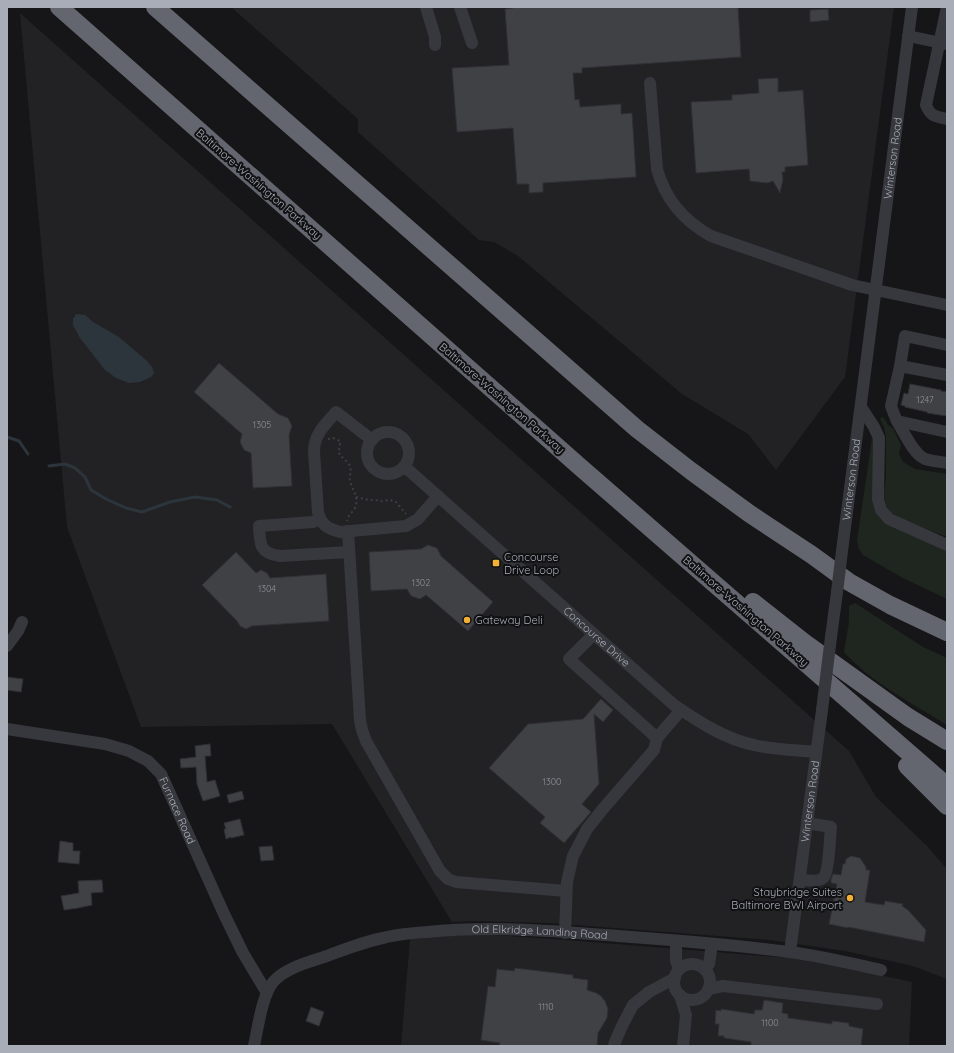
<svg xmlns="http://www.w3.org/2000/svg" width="954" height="1053" font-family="Quicksand,sans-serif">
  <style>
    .built { fill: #222225 }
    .green { fill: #1e261f }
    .water { fill: #2c353c }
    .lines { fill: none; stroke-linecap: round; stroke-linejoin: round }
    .stream { stroke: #2c353c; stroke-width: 3 }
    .building { fill: #404145; stroke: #303034 }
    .path { stroke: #3d3f44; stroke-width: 2; stroke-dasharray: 2 3; stroke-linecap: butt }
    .minor { stroke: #37383d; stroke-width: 12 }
    .highway { stroke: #63666e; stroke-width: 18 }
    .minor-bridge { stroke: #37383d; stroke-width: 12 }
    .poi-dot { fill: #f2b134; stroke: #111113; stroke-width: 1.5 }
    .labels { text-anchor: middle; stroke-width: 4; stroke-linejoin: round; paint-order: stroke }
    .number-label { font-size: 9px; fill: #8e929b }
    .street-label { font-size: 11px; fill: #a8adb8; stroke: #111113 }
    .poi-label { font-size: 11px; fill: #a8adb8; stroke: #111113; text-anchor: start }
  </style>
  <rect width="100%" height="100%" fill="#161618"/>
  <path class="built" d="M231,7H894L845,377L776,470L748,434L682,394L518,256L494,242L479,240L358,132V119Z
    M20,13L849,751L876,797L927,846L947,869V979L913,966L845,951L770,940L549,923L475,921L452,922L332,724L141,727L67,527Z
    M477,934L566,940L790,958L842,967L912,982L909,1046H401L410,939Z"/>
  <path class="green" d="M882,417L884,418L888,425L893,428L901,445L899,454L903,462L915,469L947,474V537L898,518L891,513L886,506L884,496L886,478V438L884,427L880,419Z
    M872,438L875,440L876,510L947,552V599L901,577L863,555L859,549L857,541Z
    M855,603L923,647L947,658V725C912,703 872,683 844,652L849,622V606Z"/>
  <path class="water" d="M76,314L85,315L93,322L119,337L147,361L152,367L154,373L151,377L140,382L129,383L116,378L105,370L80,338L73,325V319Z"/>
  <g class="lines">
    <path class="stream" d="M7,437L19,441L28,454
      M49,466L65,464L75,468L85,477L91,490L106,499L126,508L142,512L170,502L195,497L217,500L230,507"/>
  </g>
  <path class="building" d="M512,7H738L741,57L582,68V73H573L575,100L579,99L580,107L621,104V114L632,113L636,177L543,183V192L529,193V184H517L513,128L457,132L452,68L509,65L505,9L513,8Z
    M828,9L829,20L810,22V10Z
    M778,78V92L803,90L808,165L785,167V172H782L783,179L780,193L773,181L767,183L750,181L749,169L696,173L691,102L732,100V95L759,93L758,79Z
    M219,363L278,414L288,418L292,426L289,435L292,486L253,488L251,453L244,450L240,442L242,434L194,392Z
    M910,384L941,390V391L947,392V416L927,413V412L905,407V406L901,405L904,393L908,394Z
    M428,545L437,548L441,556L493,602L468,631L426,595L420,599L411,596L407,589L371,591L369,552L421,549Z
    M236,552L256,573L261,570L267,573L270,578L326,574L329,621L252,626L246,629L240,626L237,621L202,585Z
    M7,677L23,679L21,692L7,690Z
    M601,699L613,710L603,722L594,714L599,784L582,804L591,812L564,843L540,823L545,817L489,768L528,724L583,719Z
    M210,744L211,756H205L207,782L215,780L220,796L203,801L197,784L196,767L181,768L180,759L196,757L195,746Z
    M242,791L244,799L229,803L227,795Z
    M240,819L244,835L231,838V837L226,839L224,829H226L224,823Z
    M60,841L73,843V851H80L79,864L58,862Z
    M272,846L274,860L261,861L259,847Z
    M851,856L860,858L866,867V870H870L865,902L884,905L885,901L903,904L902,906L908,910L926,930L924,942L848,927V928L829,924L837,884L831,883V879L833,874L841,875L843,864H845L846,859Z
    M102,880L103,892L91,893L92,905L78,908L64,910L61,896L79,893L78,881Z
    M515,968L573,975V978L588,980L587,990L596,993L601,996L605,1001L608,1009L607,1018L598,1033L597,1046H499L500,1043L481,1040L488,986L495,987L497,969L514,971Z
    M764,1000L783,1003L782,1013L788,1014V1018L832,1024V1021L849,1023V1026L863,1029L861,1046H759L751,1045V1042L724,1038V1036H718L719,1024H715L716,1010L721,1011V1009L754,1014L755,1010H762Z
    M311,1007L324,1012L319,1026L306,1021Z"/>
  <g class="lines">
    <path class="path" d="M328,439L333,438L340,441V447L338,451C341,458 347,460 350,466C352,470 349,476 350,481C352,489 358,496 356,505C355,511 348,514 347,521
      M356,497L369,500H375L382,501L390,500L396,502L406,514"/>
    <g class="minor">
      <path d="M426,7L435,37V45"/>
      <path d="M460,7L472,43"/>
      <path d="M947,7L926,105C931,117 935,116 947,119"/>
      <path d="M908,36L946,44"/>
      <path d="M650,83L657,169C665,199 684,221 711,236L852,285L947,305"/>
      <path d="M900,366L905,336L947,345"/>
      <path d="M947,375L900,366L891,406L894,414L897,421L947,432"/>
      <path d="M861,407L874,427L879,438L878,499L881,510L889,519L947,545"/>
      <path d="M897,421C904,432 913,454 925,459C932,461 940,462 947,463"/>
      <circle cx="388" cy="453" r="21"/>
      <path d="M372,440L336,412C326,424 314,434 314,451L318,512C322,526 327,528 340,532L406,526L418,519L438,496"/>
      <path id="s1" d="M405,467L674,705C699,722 725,739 754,745C774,750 796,750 816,752"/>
      <path d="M320,519L313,522L259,526C260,544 259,553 280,556L349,552"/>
      <path d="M348,531L360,720L362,730L366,741L440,871L448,879L456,882L566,891"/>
      <path id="s2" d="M843,543L912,7"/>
      <path d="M594,634L569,659L657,738L681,710"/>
      <path d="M831,637L837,592"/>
      <path d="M7,646L18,631L22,622"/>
      <path id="s3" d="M7,729L105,744L129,751L148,761L161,774L171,796L224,914L243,953L267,993"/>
      <path d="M800,880C807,880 819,883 824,877C829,871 830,836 831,827L807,823"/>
      <path d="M565,933L567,882L573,856L587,829L602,810L654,750L657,738"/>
      <path d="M676,941V961L679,969"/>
      <path id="s4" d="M790,952L822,710"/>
      <circle cx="692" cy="982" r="18"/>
      <path d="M705,970L709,964L712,944"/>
      <path d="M708,989L723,986L877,1004"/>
      <path d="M680,995L686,1015L683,1046"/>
      <path id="s5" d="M254,1046C258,1028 262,994 274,981C286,968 308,962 324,957C343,950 363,942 383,938C397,934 413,933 427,932C495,925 563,932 631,937C684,941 737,945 789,952C820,956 850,963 881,970"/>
      <path d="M614,1046L615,1042L622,1026L633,1005L649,992L675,978"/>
    </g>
    <path class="highway" d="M59,7L579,466L947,786
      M155,7L637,429L691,471L750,514L812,555L849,582L890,605L947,632
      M753,602L805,643L908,717L947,741
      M907,766L947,806"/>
    <path class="minor-bridge" d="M837,592L843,543
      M822,710L831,637"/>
  </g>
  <g class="poi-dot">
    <rect x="492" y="559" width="8" height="8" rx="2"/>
    <circle cx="467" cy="620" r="4"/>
    <circle cx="850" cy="898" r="4"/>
  </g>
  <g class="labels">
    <g class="number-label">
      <text x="925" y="403">1247</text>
      <text x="262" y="428">1305</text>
      <text x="421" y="586">1302</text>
      <text x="267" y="592">1304</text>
      <text x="552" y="785">1300</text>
      <text x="546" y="1010">1110</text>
      <text x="770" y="1026">1100</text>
    </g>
    <g class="street-label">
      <text dy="4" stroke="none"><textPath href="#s2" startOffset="388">Winterson Road</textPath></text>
      <text transform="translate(259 184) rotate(41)" y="4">Baltimore-Washington Parkway</text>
      <text transform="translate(502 398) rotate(41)" y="4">Baltimore-Washington Parkway</text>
      <text dy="4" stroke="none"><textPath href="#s2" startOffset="64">Winterson Road</textPath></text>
      <text transform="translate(746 611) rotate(41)" y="4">Baltimore-Washington Parkway</text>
      <text dy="4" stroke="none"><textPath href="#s1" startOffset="256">Concourse Drive</textPath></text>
      <text dy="4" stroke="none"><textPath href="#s4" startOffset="152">Winterson Road</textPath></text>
      <text dy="4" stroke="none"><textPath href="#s3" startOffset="204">Furnace Road</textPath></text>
      <text dy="4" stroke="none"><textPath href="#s5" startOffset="344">Old Elkridge Landing Road</textPath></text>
    </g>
    <g class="poi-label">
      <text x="504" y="561">Concourse<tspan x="504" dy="13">Drive Loop</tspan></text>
      <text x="475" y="624">Gateway Deli</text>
      <text x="842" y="896" text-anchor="end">Staybridge Suites<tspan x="842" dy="13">Baltimore BWI Airport</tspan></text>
    </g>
  </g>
  <rect width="954" height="1053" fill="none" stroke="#a8adb8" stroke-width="16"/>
</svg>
